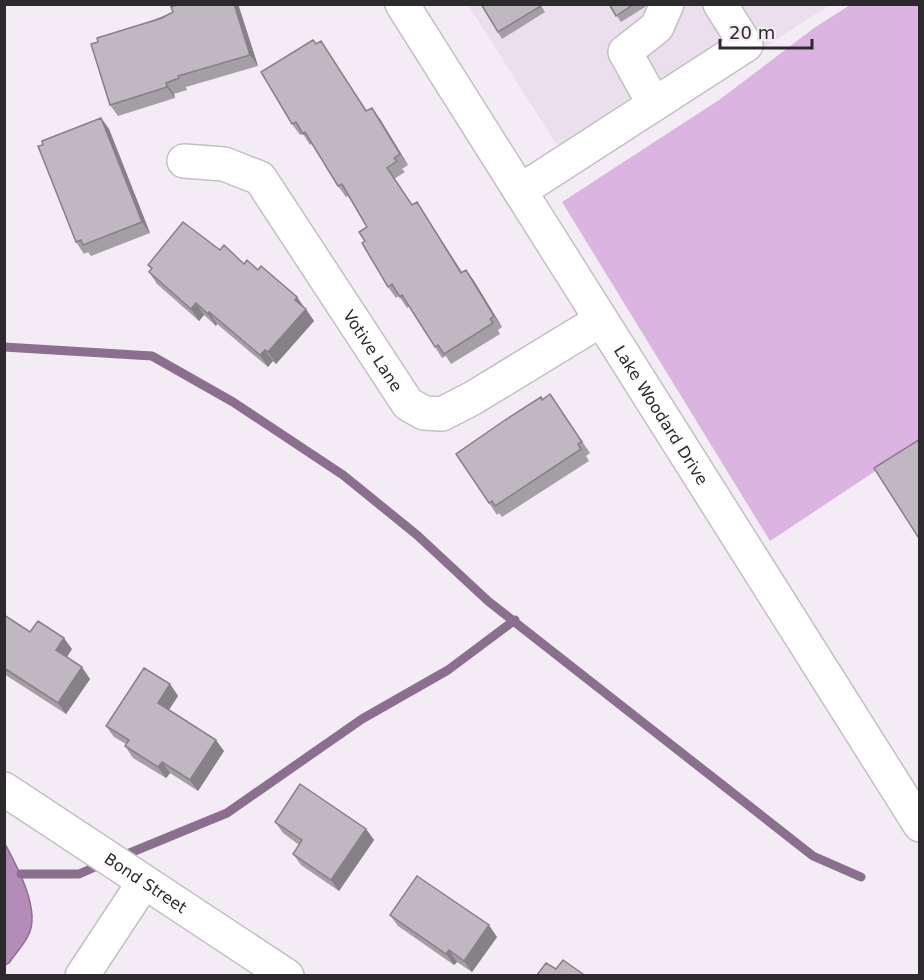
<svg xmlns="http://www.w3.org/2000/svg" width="924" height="980" font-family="'DejaVu Sans',sans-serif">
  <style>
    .built { fill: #ebdfed }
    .green { fill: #dbb4e1 }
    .water { fill: #b38db8; stroke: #8b6f8f; stroke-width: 1.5 }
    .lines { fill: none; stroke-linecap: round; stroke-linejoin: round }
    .stream { stroke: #8b6f8f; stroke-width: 9 }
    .minor-casing { stroke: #c5bec6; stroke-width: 36 }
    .minor { stroke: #fff; stroke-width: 33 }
    .wall { fill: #a49ea5 }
    .shaded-wall { fill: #868186 }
    .building { fill: #bfb8c0; stroke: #868186; stroke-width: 1.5 }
    .labels { text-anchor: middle; stroke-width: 4.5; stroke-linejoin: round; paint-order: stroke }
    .street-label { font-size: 16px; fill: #2d2a2e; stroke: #f4ecf5 }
  </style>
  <rect width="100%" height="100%" fill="#f4ecf5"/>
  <path class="built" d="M468,5H830L585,162L555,142Z"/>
  <path class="green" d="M850,5H919V442L770,541L562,202L719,100L814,28Z"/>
  <path class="water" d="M4,842C16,864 42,911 28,936C23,946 15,954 9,963L5,965Z"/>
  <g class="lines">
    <path class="stream" d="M4,347L152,356L233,402L343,475L417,535L488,601L813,856L861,877
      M120,857L227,813L362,719L448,670L515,620
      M21,874H79L104,863"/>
    <defs>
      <g id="minor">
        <path id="s1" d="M402,4L920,825"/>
        <path d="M654,104L625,52L657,27L667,4"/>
        <path id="s2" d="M184,161L224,164L260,178L408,404L424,413L442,414L473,398L601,320"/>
        <path d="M520,191L746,45L720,4"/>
        <path id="s3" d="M4,789L287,976"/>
        <path d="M82,976L144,882"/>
      </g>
    </defs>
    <use href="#minor" class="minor-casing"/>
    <use href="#minor" class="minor"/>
  </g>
  <path class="wall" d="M179,4H238L239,7L258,66L186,87L187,90L174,94L175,98L118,116L110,105L98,42L173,12Z
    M481,4H540L545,12L502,39Z
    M609,4H647L645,7L621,22Z
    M313,40L316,44L328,52L367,111L380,119L408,165L402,169L405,172L394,179L412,205L424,213L462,272L466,270L474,281L502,327L498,330L500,334L451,364L446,356L442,358L409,306L407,308L399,296L396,298L388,287L365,241L367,227L348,196L346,197L338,186L312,143L310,145L303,134L300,135L292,124Z
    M101,118L109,129L150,233L91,256L88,252L84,254L76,242Z
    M220,250L244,264L258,270L297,297L314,321L276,364L273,361L268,367L217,324L216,326L204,315L199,321L157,284L149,272L151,269L148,265Z
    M550,394L590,453L586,456L589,461L502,517L499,513L497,515L456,454Z
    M4,615L30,632L72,649L67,657L90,679L66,714L4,674Z
    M170,684L178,696L169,710L224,751L198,791L170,773L166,778L133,758L125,746L126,744L114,737L106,726Z
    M275,822L366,829L374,840L339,891L301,865L293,854L299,845L283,833Z
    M390,915L497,937L472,972L457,962L454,965L398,926Z"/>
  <path class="shaded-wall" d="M234,4H238L239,7L258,66L250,55Z
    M166,83L174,94L175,98L167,87Z
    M372,108L380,119L408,165L400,154Z
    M101,118L109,129L150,233L142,222Z
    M417,202L424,213L469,284L461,273Z
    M466,270L474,281L502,327L494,316Z
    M297,297L305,309L295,300Z
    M196,303L204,315L199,321L191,309Z
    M306,309L314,321L276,364L268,352Z
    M209,312L217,324L216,326L208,314Z
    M265,350L273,361L268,367L260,355Z
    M64,638L72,649L64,661L56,650Z
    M82,667L90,679L66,714L58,703Z
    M170,684L178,696L166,714L158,703Z
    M216,740L224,751L198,791L190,780Z
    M162,762L170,773L166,778L158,767Z
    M366,829L374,840L339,891L331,880Z
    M489,925L497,937L472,972L464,961Z
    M449,950L457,962L454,965L446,954Z"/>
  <path class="building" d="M179,4H234L250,55L178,76L179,78L166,83L167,87L110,105L91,44L98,42L97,38L162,18L173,12L171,7Z
    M481,4H540L541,6L498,32Z
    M609,4H634L616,16Z
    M313,40L316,44L321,41L366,111L372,108L400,154L394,158L397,161L387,168L412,205L417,202L461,273L466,270L494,316L490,319L493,323L444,354L438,345L435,347L402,295L400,297L392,284L388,287L362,243L365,241L359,232L367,227L342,184L338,186L305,132L303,134L296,122L292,124L261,72Z
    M101,118L142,222L83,245L81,240L76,242L38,146L43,145L42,141Z
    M183,222L220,250L224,245L244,264L247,260L258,270L261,266L297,297L295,300L306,309L268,352L265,350L260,355L209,312L208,314L196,303L191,309L149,272L152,268L148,265Z
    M550,394L582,442L578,444L581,449L495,506L492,501L489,503L456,454L505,420L541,397L542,400Z
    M920,439V540L874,468Z
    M4,615L30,632L38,621L64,638L56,650L82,667L58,703L4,668Z
    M144,668L170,684L158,703L216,740L190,780L162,762L158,767L125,746L129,740L106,726Z
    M300,784L366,829L331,880L293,854L302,840L275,822Z
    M417,876L489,925L464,961L449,950L446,954L390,915Z
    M563,960L583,974L582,975H537L546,963L556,969Z"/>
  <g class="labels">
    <g class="street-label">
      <text dy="6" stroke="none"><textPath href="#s2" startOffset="285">Votive Lane</textPath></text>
      <text dy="6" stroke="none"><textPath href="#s1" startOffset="486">Lake Woodard Drive</textPath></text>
      <text dy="6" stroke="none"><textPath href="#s3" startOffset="170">Bond Street</textPath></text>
    </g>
  </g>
  <rect width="924" height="980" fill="none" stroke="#2d2a2e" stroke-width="12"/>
  <path d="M720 39v9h92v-9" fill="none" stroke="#2d2a2e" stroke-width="3"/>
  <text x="729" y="39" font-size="18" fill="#2d2a2e" stroke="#f4ecf5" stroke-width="4.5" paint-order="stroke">20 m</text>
</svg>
